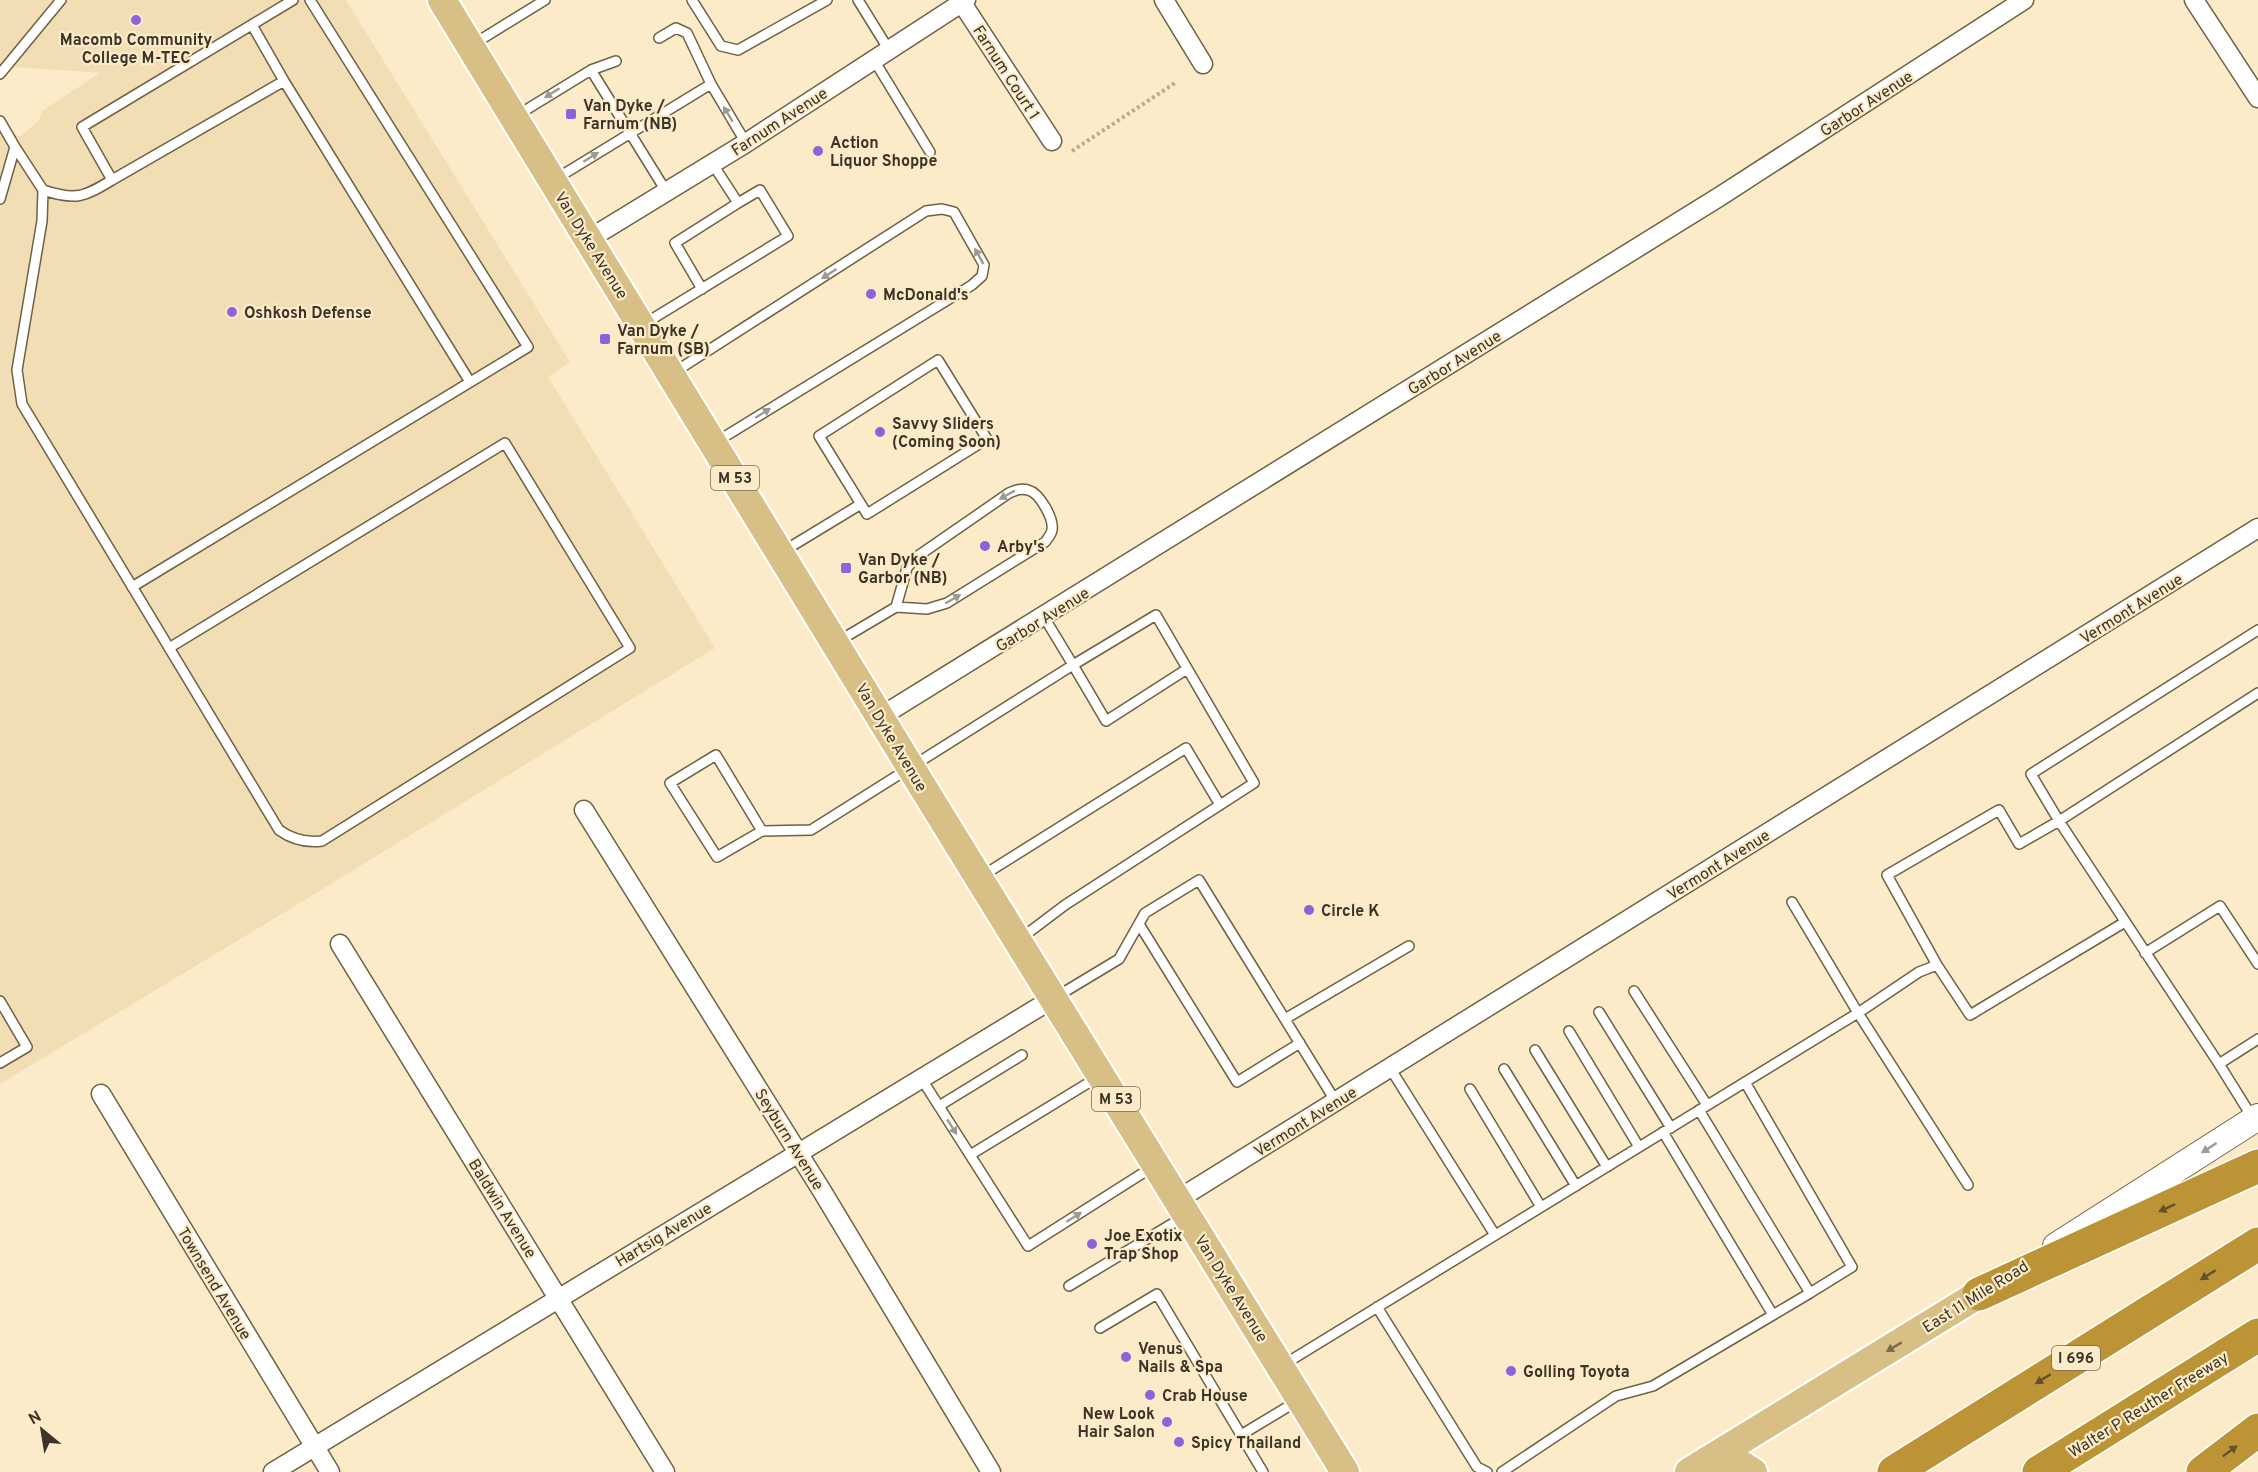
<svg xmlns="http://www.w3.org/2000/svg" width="2258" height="1472" font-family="Overpass,sans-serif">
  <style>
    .built { fill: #f2deb5 }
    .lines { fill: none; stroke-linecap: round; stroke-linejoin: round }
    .service-casing { stroke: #6f6143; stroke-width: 12 }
    .minor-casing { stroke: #6f6143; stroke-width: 21 }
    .secondary-casing { stroke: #6f6143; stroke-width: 28 }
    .primary-casing { stroke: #fff; stroke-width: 32 }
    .motorway-casing { stroke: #fff; stroke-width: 36 }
    .path { stroke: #b9ab91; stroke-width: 4; stroke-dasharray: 3 3; stroke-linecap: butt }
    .service { stroke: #fff; stroke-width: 9 }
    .minor { stroke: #fff; stroke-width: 18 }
    .secondary { stroke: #fff; stroke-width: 26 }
    .primary { stroke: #d7bf86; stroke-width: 28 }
    .motorway { stroke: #bc9436; stroke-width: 33 }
    .oneway { fill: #9d9a93 }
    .oneway2 { fill: #62512c }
    .oneway3 { fill: #796c4d }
    .poi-dot { fill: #8f62dc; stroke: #fcebc9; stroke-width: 2 }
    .labels { text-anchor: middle; stroke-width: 4.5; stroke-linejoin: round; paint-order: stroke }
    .shield { fill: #fcebc9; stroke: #756b58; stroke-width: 1.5 }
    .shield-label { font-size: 15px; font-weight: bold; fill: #3b3427 }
    .poi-label { font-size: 16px; font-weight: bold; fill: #3b3427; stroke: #fcebc9; text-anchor: start }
    .street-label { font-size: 16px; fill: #3b3427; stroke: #fcebc9 }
  </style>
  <rect width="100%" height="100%" fill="#fcebc9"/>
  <path class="built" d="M0,0H346L570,362L548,377L715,648L295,906L0,1084V135L21,136L39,120L42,111L100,73L0,66Z"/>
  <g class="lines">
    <defs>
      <path id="service" d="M293,0L82,127L112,180L284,81L470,382
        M692,0L721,46L738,50L827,0
        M858,0L889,50
        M252,25L284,81
        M659,38L676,28L687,33L711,84L746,143
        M472,45L545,0
        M874,60L930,152
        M591,70L666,191
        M0,74L61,0
        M516,116L591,70L616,61
        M0,121L15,147L0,199
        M15,147L43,190L42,221L17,370L22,404L279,830C293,840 306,843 322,841L630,648L505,443L169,648
        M554,180L711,84
        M43,190C76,201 84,197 112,180
        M702,289L675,243L738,203
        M644,324L788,236L760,190L738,203L712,163
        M938,360L987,439L867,514L819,436Z
        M673,373L926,211L942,209L954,212L984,265L982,276L972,285L716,442
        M782,552L861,504
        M132,587L528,347L310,0
        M837,642L896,607L927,609L947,603L1045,542C1048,538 1051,535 1052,530C1054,519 1040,493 1028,490C1021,488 1016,490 1009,493L915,558L907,568L896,607
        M762,831L717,857L670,783L716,755L762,831L811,830L1073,665L1106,721L1187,669
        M982,876L1186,748L1220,805
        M1792,902L1858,1013L1968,1185
        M1139,924L1237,1082L1300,1043
        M1020,939L1065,905L1254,783L1156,615L1073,665L1044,617
        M2145,953L2220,906L2258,964
        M1937,965L1970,1015L2125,922
        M1634,991L1707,1105
        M1056,997L1119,959L1145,913L1199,880L1336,1102
        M0,1001L27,1047L0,1063
        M1599,1012L1671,1128
        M1285,1019L1409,946
        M1569,1031L1639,1147
        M1535,1050L1607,1167
        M2219,1064L2059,821L2031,774L2258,630
        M1390,1068L1495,1235
        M1504,1069L1576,1186
        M921,1078L1028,1246L1154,1166
        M1745,1082L1852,1267L1810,1293
        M1470,1089L1541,1207
        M939,1106L1022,1055
        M1699,1110L1810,1293L1773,1315
        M2252,1117L2219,1064L2258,1039
        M970,1155L1098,1077
        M1069,1286L1185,1216
        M1377,1307L1477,1467L1487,1472
        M1100,1328L1157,1294L1241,1435L1299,1400
        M1283,1365L1858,1013L1919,972L1937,965L1887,875L1999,810L2019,844L2059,821L2258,693
        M1241,1435L1263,1472
        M1502,1472L1616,1396L1653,1386L1773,1315L1663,1132"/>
      <path id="minor" d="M1164,0L1203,64
        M2194,0L2258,98
        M962,3L1052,141
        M589,239L746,143L966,0
        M880,717L1719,197L2024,0
        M584,810L822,1191L991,1472
        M340,944L665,1472
        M101,1094L330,1472
        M1177,1200L2258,528
        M273,1472L1054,998"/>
      <path id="secondary" d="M2056,1246L2258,1117"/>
      <path id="primary" d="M442,0L911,768L1345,1472
        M1708,1460L1742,1465L1753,1472
        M1689,1472L1979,1294"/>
      <path id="motorway" d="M1979,1294L2258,1166
        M1894,1472L2258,1244
        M2039,1472L2258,1335
        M2203,1472L2258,1430"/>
    </defs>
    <use href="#service" class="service-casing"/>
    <use href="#minor" class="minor-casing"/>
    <use href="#secondary" class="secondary-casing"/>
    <use href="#primary" class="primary-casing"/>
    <use href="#motorway" class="motorway-casing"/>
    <path class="path" d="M1072,151L1175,83"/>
    <use href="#service" class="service"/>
    <use href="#minor" class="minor"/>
    <use href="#secondary" class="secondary"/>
    <use href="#primary" class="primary"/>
    <use href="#motorway" class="motorway"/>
  </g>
  <defs><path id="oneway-solid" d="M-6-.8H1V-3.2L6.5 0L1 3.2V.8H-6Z" transform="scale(1.5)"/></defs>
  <g class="oneway">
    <use href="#oneway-solid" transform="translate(552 93) rotate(148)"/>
    <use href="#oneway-solid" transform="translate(728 114) rotate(-121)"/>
    <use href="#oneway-solid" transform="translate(591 157) rotate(-32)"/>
    <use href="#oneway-solid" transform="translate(979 256) rotate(-119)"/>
    <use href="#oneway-solid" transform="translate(829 274) rotate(147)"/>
    <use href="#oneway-solid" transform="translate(763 413) rotate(-32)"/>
    <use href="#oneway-solid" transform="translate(1007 495) rotate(151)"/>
    <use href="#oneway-solid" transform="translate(953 599) rotate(-30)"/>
    <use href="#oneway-solid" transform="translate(952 1127) rotate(58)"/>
    <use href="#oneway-solid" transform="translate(2209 1148) rotate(147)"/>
    <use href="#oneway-solid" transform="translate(1074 1217) rotate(-32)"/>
  </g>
  <g class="oneway2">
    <use href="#oneway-solid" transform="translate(2167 1208) rotate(155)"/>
    <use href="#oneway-solid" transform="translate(2208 1275) rotate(148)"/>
    <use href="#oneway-solid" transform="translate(2043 1379) rotate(148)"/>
    <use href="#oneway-solid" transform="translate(2230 1451) rotate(-37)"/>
  </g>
  <use class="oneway3" href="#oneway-solid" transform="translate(1894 1347) rotate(149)"/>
  <g class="poi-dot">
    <circle cx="136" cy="20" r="6"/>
    <rect x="565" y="108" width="12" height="12" rx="3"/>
    <circle cx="818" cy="151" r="6"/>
    <circle cx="871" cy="294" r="6"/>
    <circle cx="232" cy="312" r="6"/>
    <rect x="599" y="333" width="12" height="12" rx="3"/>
    <circle cx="880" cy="432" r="6"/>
    <circle cx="985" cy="546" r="6"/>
    <rect x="840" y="562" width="12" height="12" rx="3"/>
    <circle cx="1309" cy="910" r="6"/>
    <circle cx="1092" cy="1244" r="6"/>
    <circle cx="1126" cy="1357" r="6"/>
    <circle cx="1511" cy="1371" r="6"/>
    <circle cx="1150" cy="1395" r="6"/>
    <circle cx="1167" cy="1422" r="6"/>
    <circle cx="1179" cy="1442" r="6"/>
  </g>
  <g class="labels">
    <g class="shield">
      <rect x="711" y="466" width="48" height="24" rx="4.5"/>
      <rect x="1092" y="1087" width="48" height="24" rx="4.5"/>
      <rect x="2052" y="1346" width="48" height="24" rx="4.5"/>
    </g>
    <g class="shield-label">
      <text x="735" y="483">M 53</text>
      <text x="1116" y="1104">M 53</text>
      <text x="2076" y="1363">I 696</text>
    </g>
    <g class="poi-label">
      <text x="136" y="45" text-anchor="middle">Macomb Community<tspan x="136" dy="18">College M-TEC</tspan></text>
      <text x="583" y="111">Van Dyke /<tspan x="583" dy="18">Farnum (NB)</tspan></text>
      <text x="830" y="148">Action<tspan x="830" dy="18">Liquor Shoppe</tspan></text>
      <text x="883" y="300">McDonald's</text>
      <text x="244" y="318">Oshkosh Defense</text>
      <text x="617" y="336">Van Dyke /<tspan x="617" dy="18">Farnum (SB)</tspan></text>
      <text x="892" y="429">Savvy Sliders<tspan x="892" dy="18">(Coming Soon)</tspan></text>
      <text x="997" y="552">Arby's</text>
      <text x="858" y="565">Van Dyke /<tspan x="858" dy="18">Garbor (NB)</tspan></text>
      <text x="1321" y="916">Circle K</text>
      <text x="1104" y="1241">Joe Exotix<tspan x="1104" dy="18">Trap Shop</tspan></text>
      <text x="1138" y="1354">Venus<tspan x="1138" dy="18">Nails &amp; Spa</tspan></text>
      <text x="1523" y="1377">Golling Toyota</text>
      <text x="1162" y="1401">Crab House</text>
      <text x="1155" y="1419" text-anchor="end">New Look<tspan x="1155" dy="18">Hair Salon</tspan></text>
      <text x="1191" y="1448">Spicy Thailand</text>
    </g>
    <g class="street-label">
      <text transform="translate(1007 72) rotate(57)" y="6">Farnum Court 1</text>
      <text transform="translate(1866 103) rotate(-33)" y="6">Garbor Avenue</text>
      <text transform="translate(779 121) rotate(-33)" y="6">Farnum Avenue</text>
      <text transform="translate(592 245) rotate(58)" y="6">Van Dyke Avenue</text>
      <text transform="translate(1454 362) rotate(-32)" y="6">Garbor Avenue</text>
      <text transform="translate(2131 608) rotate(-32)" y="6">Vermont Avenue</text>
      <text transform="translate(1042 619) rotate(-32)" y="6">Garbor Avenue</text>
      <text transform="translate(892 737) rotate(59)" y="6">Van Dyke Avenue</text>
      <text transform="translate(1718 864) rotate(-32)" y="6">Vermont Avenue</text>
      <text transform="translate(1305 1121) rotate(-32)" y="6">Vermont Avenue</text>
      <text transform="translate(790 1139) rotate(58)" y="6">Seyburn Avenue</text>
      <text transform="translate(503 1208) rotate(58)" y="6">Baldwin Avenue</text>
      <text transform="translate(663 1234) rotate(-31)" y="6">Hartsig Avenue</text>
      <text transform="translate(215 1283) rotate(59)" y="6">Townsend Avenue</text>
      <text transform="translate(1232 1288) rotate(58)" y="6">Van Dyke Avenue</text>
      <text transform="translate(1975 1296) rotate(-32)" y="6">East 11 Mile Road</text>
      <text transform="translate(2148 1404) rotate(-32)" y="6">Walter P Reuther Freeway</text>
    </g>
  </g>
  <g transform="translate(42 1430) rotate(330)" stroke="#fcebc9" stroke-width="4.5" paint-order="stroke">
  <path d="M0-4.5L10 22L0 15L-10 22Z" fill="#3b3427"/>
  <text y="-9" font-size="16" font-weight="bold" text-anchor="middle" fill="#3b3427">N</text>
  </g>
</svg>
